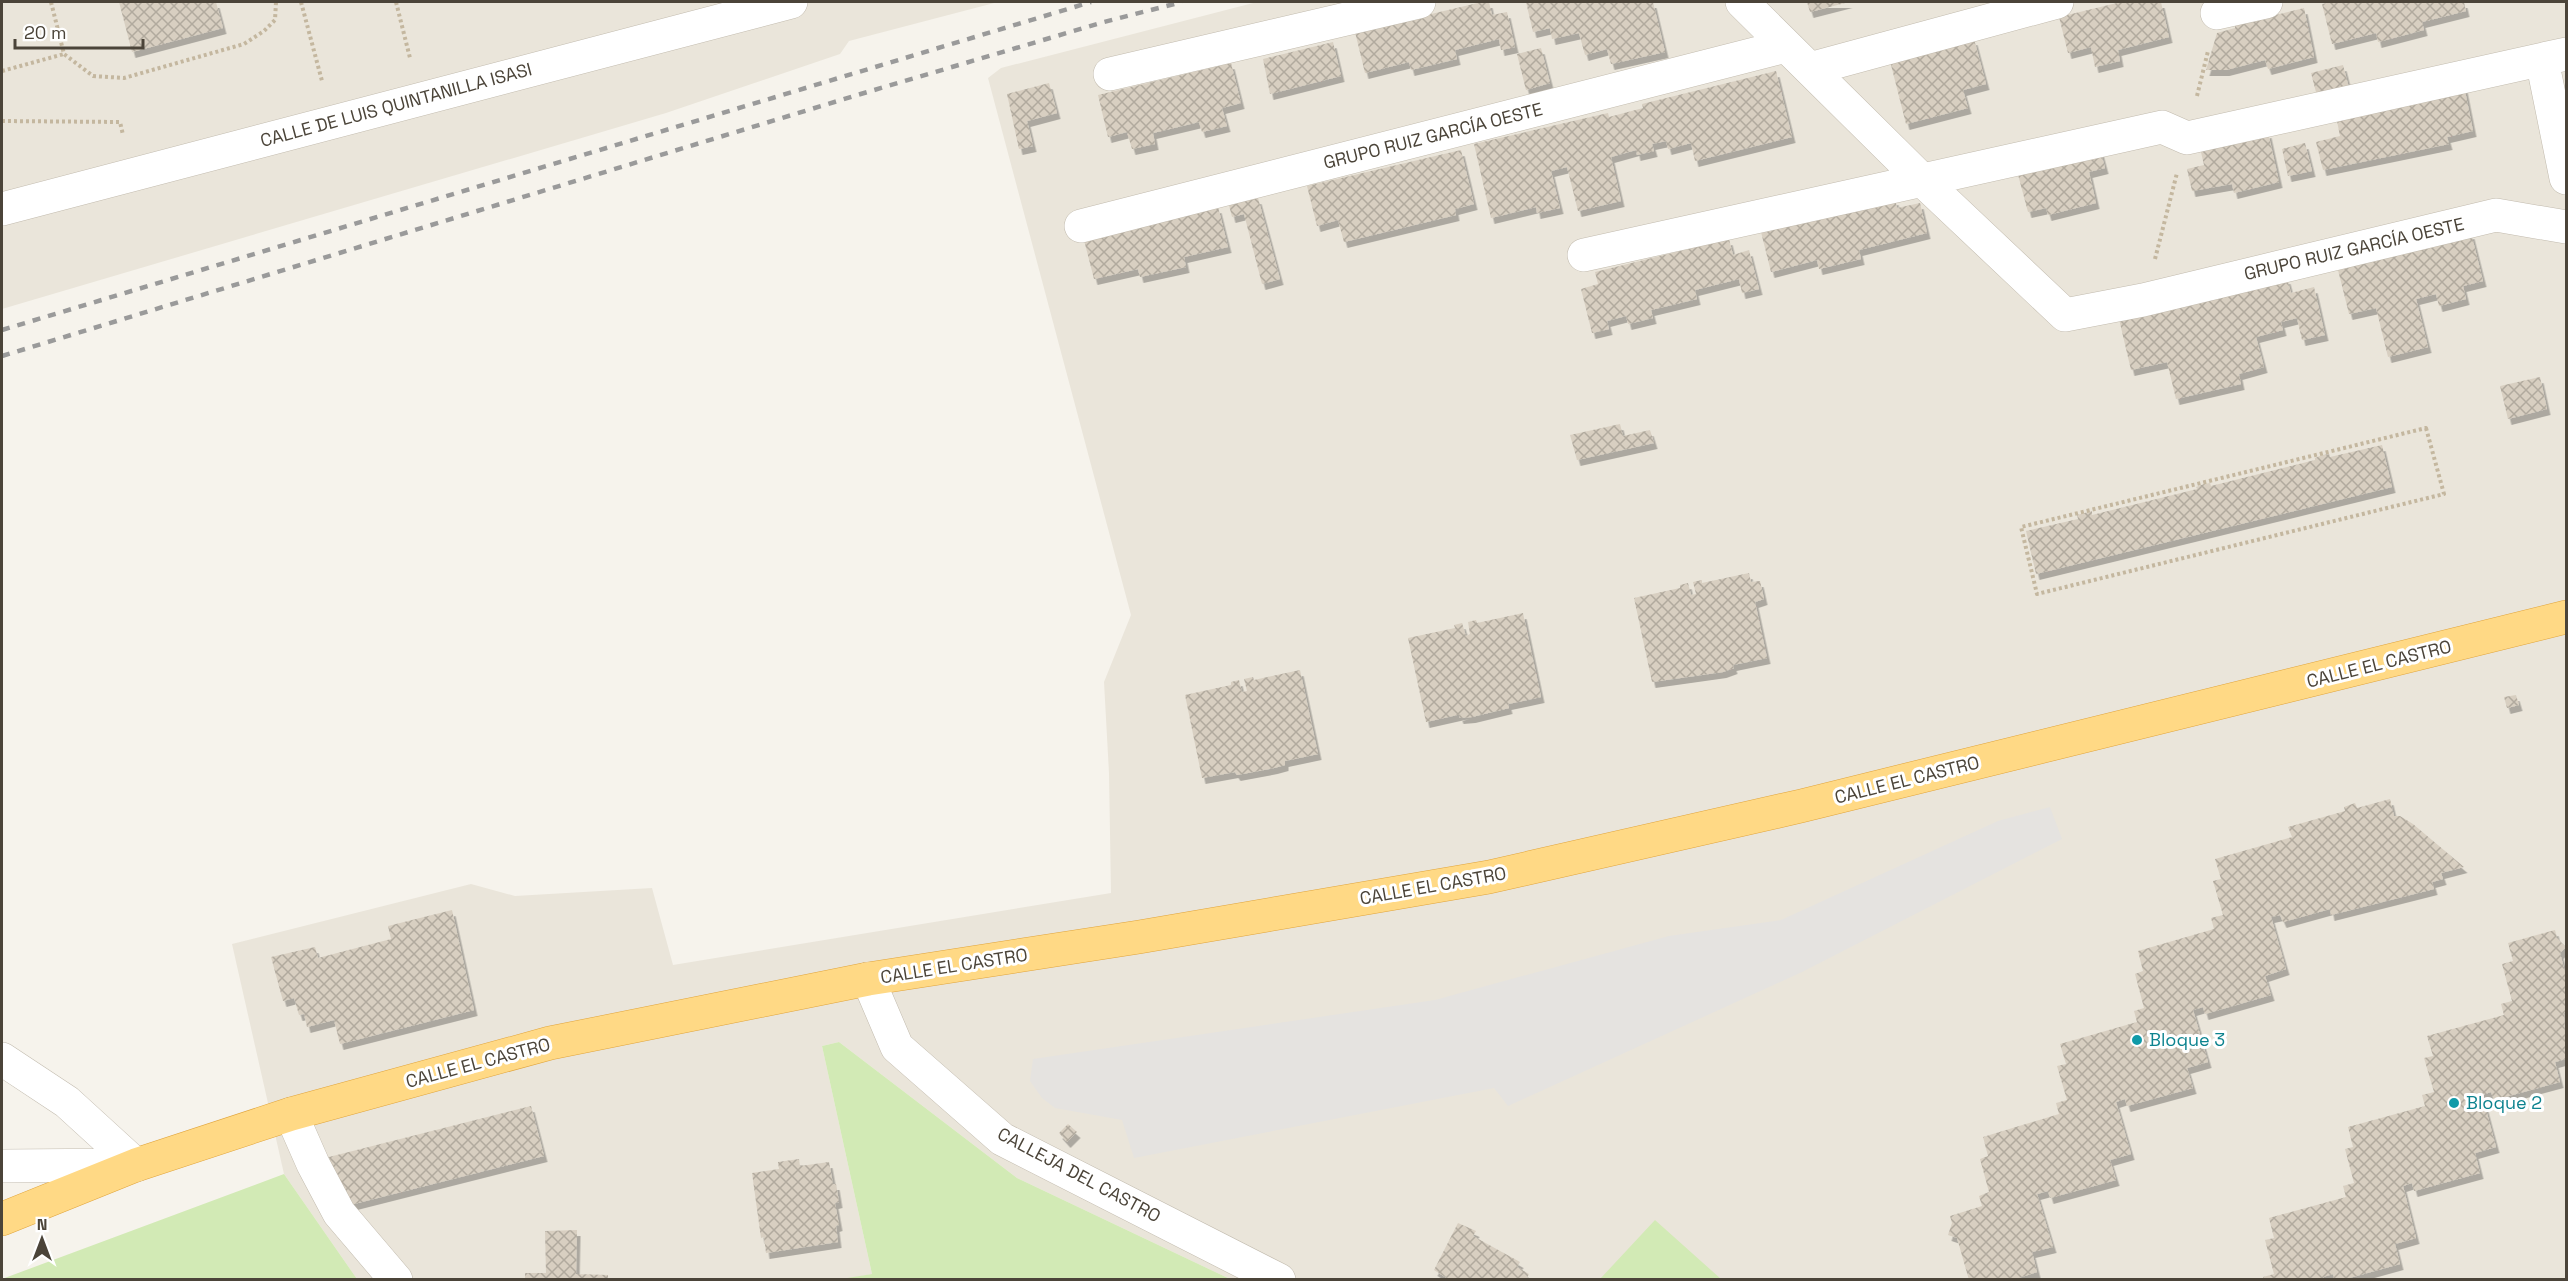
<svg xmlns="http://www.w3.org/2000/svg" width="2568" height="1281" font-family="'Space Grotesk',sans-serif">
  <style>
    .residential { fill: #eae5da }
    .green { fill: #d2eab5 }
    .parking { fill: #e5e3e0 }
    .building { fill: url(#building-cross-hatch); filter: url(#shadow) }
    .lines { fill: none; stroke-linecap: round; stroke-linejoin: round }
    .minor-casing { stroke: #c2bbae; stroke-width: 34 }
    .trunk-casing { stroke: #e0a43c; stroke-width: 34 }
    .path { stroke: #c4b79f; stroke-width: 4; stroke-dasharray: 3 3; stroke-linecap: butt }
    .minor { stroke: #fff; stroke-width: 33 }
    .trunk { stroke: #ffd985; stroke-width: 33 }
    .rail { stroke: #9a9a9a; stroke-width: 4.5; stroke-dasharray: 8 8; stroke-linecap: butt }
    .culture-dot { fill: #0f9aa8; stroke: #fff; stroke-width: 2 }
    .labels { text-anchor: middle; stroke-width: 6; stroke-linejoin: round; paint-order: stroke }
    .street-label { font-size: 18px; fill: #4b4439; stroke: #fff }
    .culture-label { font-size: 18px; fill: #0d838f; stroke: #fff; text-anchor: start }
  </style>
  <defs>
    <pattern id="building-cross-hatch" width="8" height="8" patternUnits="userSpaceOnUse" patternTransform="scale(1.5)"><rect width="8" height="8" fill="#d8cfc1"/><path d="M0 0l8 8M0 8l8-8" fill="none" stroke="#b1aa9e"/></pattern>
    <filter id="shadow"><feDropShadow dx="3.5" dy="6" stdDeviation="0" flood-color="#0004"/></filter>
  </defs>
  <rect width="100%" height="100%" fill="#f6f3ec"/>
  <path class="residential" d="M2,2H998L849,41L840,54L666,113L2,309Z
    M1257,2H2566V1279H1230L1017,1178L839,1042L822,1046L872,1274L841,1280L357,1279L284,1174L232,944L471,884L515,896L652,888L673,965L1111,893L1109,773L1104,682L1131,615L988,78L1001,68Z"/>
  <path class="green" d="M839,1042L1017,1178L1230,1279H841L872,1274L822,1046Z
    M284,1174L357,1279H2Z
    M1655,1220L1721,1279H1600Z"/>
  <path class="parking" d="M2050,807L2062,839L1802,972L1508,1106L1494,1088L1134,1158L1122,1120L1055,1108L1042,1098L1030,1081L1033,1059L1435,1000L1669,936L1781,920L1998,821Z"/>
  <path class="building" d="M119,2H216L223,28L132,52Z
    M1482,2H1489L1492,15L1507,12L1515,47L1501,50L1499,39L1455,50L1457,59L1411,70L1409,62L1365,73L1355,32Z
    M1526,2H1653L1665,52L1611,64L1607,49L1585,55L1579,33L1552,39L1550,28L1533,32Z
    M1807,2H1849L1810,12Z
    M2121,2H2161L2169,37L2118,50L2120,61L2095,67L2091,47L2068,53L2059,17Z
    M2332,2H2464L2466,11L2422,22L2424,30L2378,42L2376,33L2332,44L2322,4Z
    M2304,8L2314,57L2268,69L2265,60L2226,70H2206L2217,33L2235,28V25Z
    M1974,39L1986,84L1963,90L1968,108L1906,124L1890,61Z
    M1333,42L1341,76L1270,94L1263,59Z
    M1541,48L1550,83L1526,90L1517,54Z
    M1231,63L1241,103L1222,108L1227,126L1202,132L1199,122L1153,133L1155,144L1132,149L1127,132L1108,137L1098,95Z
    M2343,65L2349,88L2317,96L2311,73Z
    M1776,71L1792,137L1695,161L1691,143L1668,149L1666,141L1652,144L1654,151L1637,155L1636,150L1611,157L1621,201L1578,211L1567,167L1551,171L1560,208L1537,213L1536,207L1491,218L1474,144L1608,113L1609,117L1643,108L1642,104Z
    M1049,83L1057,113L1027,121L1033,146L1019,149L1007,94Z
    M2464,86L2473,131L2447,137L2449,144L2323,170L2316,142L2340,136L2336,116Z
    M2268,132L2279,182L2234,193L2232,184L2192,191L2187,169L2204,165L2200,148Z
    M2305,143L2312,171L2288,176L2282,149Z
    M2100,149L2105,168L2089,172L2096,203L2048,215L2046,208L2028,212L2017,171Z
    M1461,150L1474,204L1455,209L1456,215L1344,242L1338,220L1317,226L1307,186Z
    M1258,198L1280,279L1262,284L1244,214L1232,217L1229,205Z
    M1895,199L1897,208L1920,203L1927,233L1859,250L1861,259L1819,269L1817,260L1771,272L1761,232Z
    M1218,207L1228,247L1184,257L1186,267L1140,277L1138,269L1094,279L1084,240Z
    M2471,233L2483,281L2463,286L2466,299L2439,306L2436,294L2416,299L2428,347L2388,357L2376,308L2349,314L2337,266Z
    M1729,239L1733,255L1749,250L1759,289L1742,293L1739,279L1695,290L1697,299L1651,310L1653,318L1628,324L1626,316L1607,321L1609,329L1592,333L1581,289L1598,284L1595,272Z
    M2287,278L2291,293L2314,287L2325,335L2302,340L2297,318L2281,322L2283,330L2256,337L2264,367L2239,374L2241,384L2176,399L2167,362L2131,370L2119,319Z
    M2540,377L2547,409L2508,419L2500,386Z
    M1620,424L1623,436L1650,430L1654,443L1577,460L1570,435Z
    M2382,445L2392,487L2036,574L2026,531L2078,519L2077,515L2092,511V515L2197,489L2196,487L2204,484L2210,483L2211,486L2315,460V458L2322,455L2329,454L2330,457Z
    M1749,573L1751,582L1760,581L1764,599L1755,602L1767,658L1733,665L1734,668L1723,672L1652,682L1634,598L1680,588V585L1688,583L1691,595L1696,594L1693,582L1702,580V583Z
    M1523,613L1541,697L1508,704L1509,708L1472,717L1460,718L1459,715L1466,713L1426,722L1408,638L1455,628L1454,625L1462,623L1466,636L1470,634L1468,622L1476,620L1477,623Z
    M1300,670L1318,754L1285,761V765L1274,768L1237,775L1235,772L1202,778L1185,695L1231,685V682L1239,680L1242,692L1247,691L1244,679L1253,677L1254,680Z
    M2516,695L2519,705L2507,708L2504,697Z
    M2390,799L2394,816H2400L2413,824L2464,867L2441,873L2443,879L2432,882L2434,889L2331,915L2330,909L2283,922L2280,915L2271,917L2286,969L2265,976L2271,995L2205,1014L2203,1007L2193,1010L2208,1062L2187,1068L2193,1088L2127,1106L2125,1099L2116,1102L2131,1154L2110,1160L2116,1180L2050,1198L2048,1191L2037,1194L2053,1247L2032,1252L2037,1272L2012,1280H1969L1957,1238L1948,1235L1952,1223L1950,1216L1982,1206L1979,1196L1989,1192L1980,1159L1988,1156L1983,1137L2059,1114L2056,1103L2067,1100L2057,1066L2066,1064L2060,1044L2137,1022L2134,1011L2144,1008L2135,974L2143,971L2138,951L2214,929L2211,918L2223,915L2213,881L2221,879L2215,859L2292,837L2288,827L2345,811L2344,807L2355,803L2357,808Z
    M452,910L474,1010L340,1044L334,1020L307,1027L304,1014L299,1015L294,998L283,1001L271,957L315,947L318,958L391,939L388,926Z
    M2555,930L2557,938L2566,947L2560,953L2566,976V1012L2564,1013L2566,1059L2555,1062L2560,1082L2494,1100L2491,1092L2482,1095L2496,1147L2475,1153L2480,1173L2414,1191L2412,1183L2403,1186L2416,1238L2395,1244L2400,1264L2342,1280H2334L2333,1274L2323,1277L2324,1280H2264L2263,1277L2274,1274L2265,1240L2274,1238L2269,1218L2346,1197L2343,1186L2354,1183L2345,1149L2353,1147L2348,1127L2425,1106L2422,1095L2434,1092L2424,1058L2433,1056L2427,1036L2504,1015L2501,1004L2512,1001L2502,964L2513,961L2508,943Z
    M531,1106L544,1156L342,1207L329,1157Z
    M1068,1124L1077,1132L1067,1142L1059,1133Z
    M799,1159L800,1166L829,1162L833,1184H836L839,1202L835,1203L839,1225L836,1226L838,1242L766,1253L764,1237L761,1238L752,1173L779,1169L778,1162Z
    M1458,1223L1476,1231L1473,1236L1520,1262L1517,1267L1529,1274L1526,1280H1450L1434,1270Z
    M577,1230L576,1274L608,1275V1280H525V1273H546L545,1231Z"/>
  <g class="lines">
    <defs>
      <path id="minor" d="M1742,2L1921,179L2065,315L2143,300L2496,215L2566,227
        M2217,13L2266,2
        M2542,60L2566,178
        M1810,69L2057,2
        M1110,74L1419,2
        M2,209L791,2
        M1081,226L1786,46
        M1584,255L2162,127L2187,138L2566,54
        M868,979L897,1047L1002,1139L1279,1280
        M2,1059L67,1102L136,1165
        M291,1114L313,1164L339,1213L396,1280
        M2,1166L136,1165"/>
      <path id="trunk" d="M2,1219L136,1165L291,1114L550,1043L868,979L1139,937L1489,877L1801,806L2566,617"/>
    </defs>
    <use href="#minor" class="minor-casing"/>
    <use href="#trunk" class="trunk-casing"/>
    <path class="path" d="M51,2L64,54L93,76L124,78L244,44L264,31L275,20L276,2
      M301,2L322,81
      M396,2L410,58
      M2,71L64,54
      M2197,96L2208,51
      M2,121L120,122L123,135
      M2155,259L2177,173
      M2426,428L2444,494L2037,594L2021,527Z"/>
    <use href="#minor" class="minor"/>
    <use href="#trunk" class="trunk"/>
    <path class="rail" d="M2,330L1091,2
      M2,356L854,96L1104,22L1182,2"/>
  </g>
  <g class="culture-dot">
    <circle cx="2137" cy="1040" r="6"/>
    <circle cx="2454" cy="1103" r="6"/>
  </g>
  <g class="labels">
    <g class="street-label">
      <text transform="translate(396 105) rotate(-15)" y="6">CALLE DE LUIS QUINTANILLA ISASI</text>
      <text transform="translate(1433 136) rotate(-14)" y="6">GRUPO RUIZ GARCÍA OESTE</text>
      <text transform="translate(2354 249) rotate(-13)" y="6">GRUPO RUIZ GARCÍA OESTE</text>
      <text transform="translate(2379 664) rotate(-14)" y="6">CALLE EL CASTRO</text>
      <text transform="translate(1907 780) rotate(-14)" y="6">CALLE EL CASTRO</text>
      <text transform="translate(1433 886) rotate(-10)" y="6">CALLE EL CASTRO</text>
      <text transform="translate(954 966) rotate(-9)" y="6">CALLE EL CASTRO</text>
      <text transform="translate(478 1063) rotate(-15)" y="6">CALLE EL CASTRO</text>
      <text transform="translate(1079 1175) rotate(28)" y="6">CALLEJA DEL CASTRO</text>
    </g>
    <g class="culture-label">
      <text x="2149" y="1046">Bloque 3</text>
      <text x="2466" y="1109">Bloque 2</text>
    </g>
  </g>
  <rect width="2568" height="1281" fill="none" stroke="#4b4439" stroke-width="6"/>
  <g transform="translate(42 1239)" stroke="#ffffff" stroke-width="4.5" paint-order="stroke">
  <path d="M0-4.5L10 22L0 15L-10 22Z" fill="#4b4439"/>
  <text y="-9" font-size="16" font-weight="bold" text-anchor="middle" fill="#4b4439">N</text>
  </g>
  <path d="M15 39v9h128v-9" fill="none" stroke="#4b4439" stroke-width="3"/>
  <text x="24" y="39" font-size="18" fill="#4b4439" stroke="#ffffff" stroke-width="4.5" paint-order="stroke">20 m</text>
</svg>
